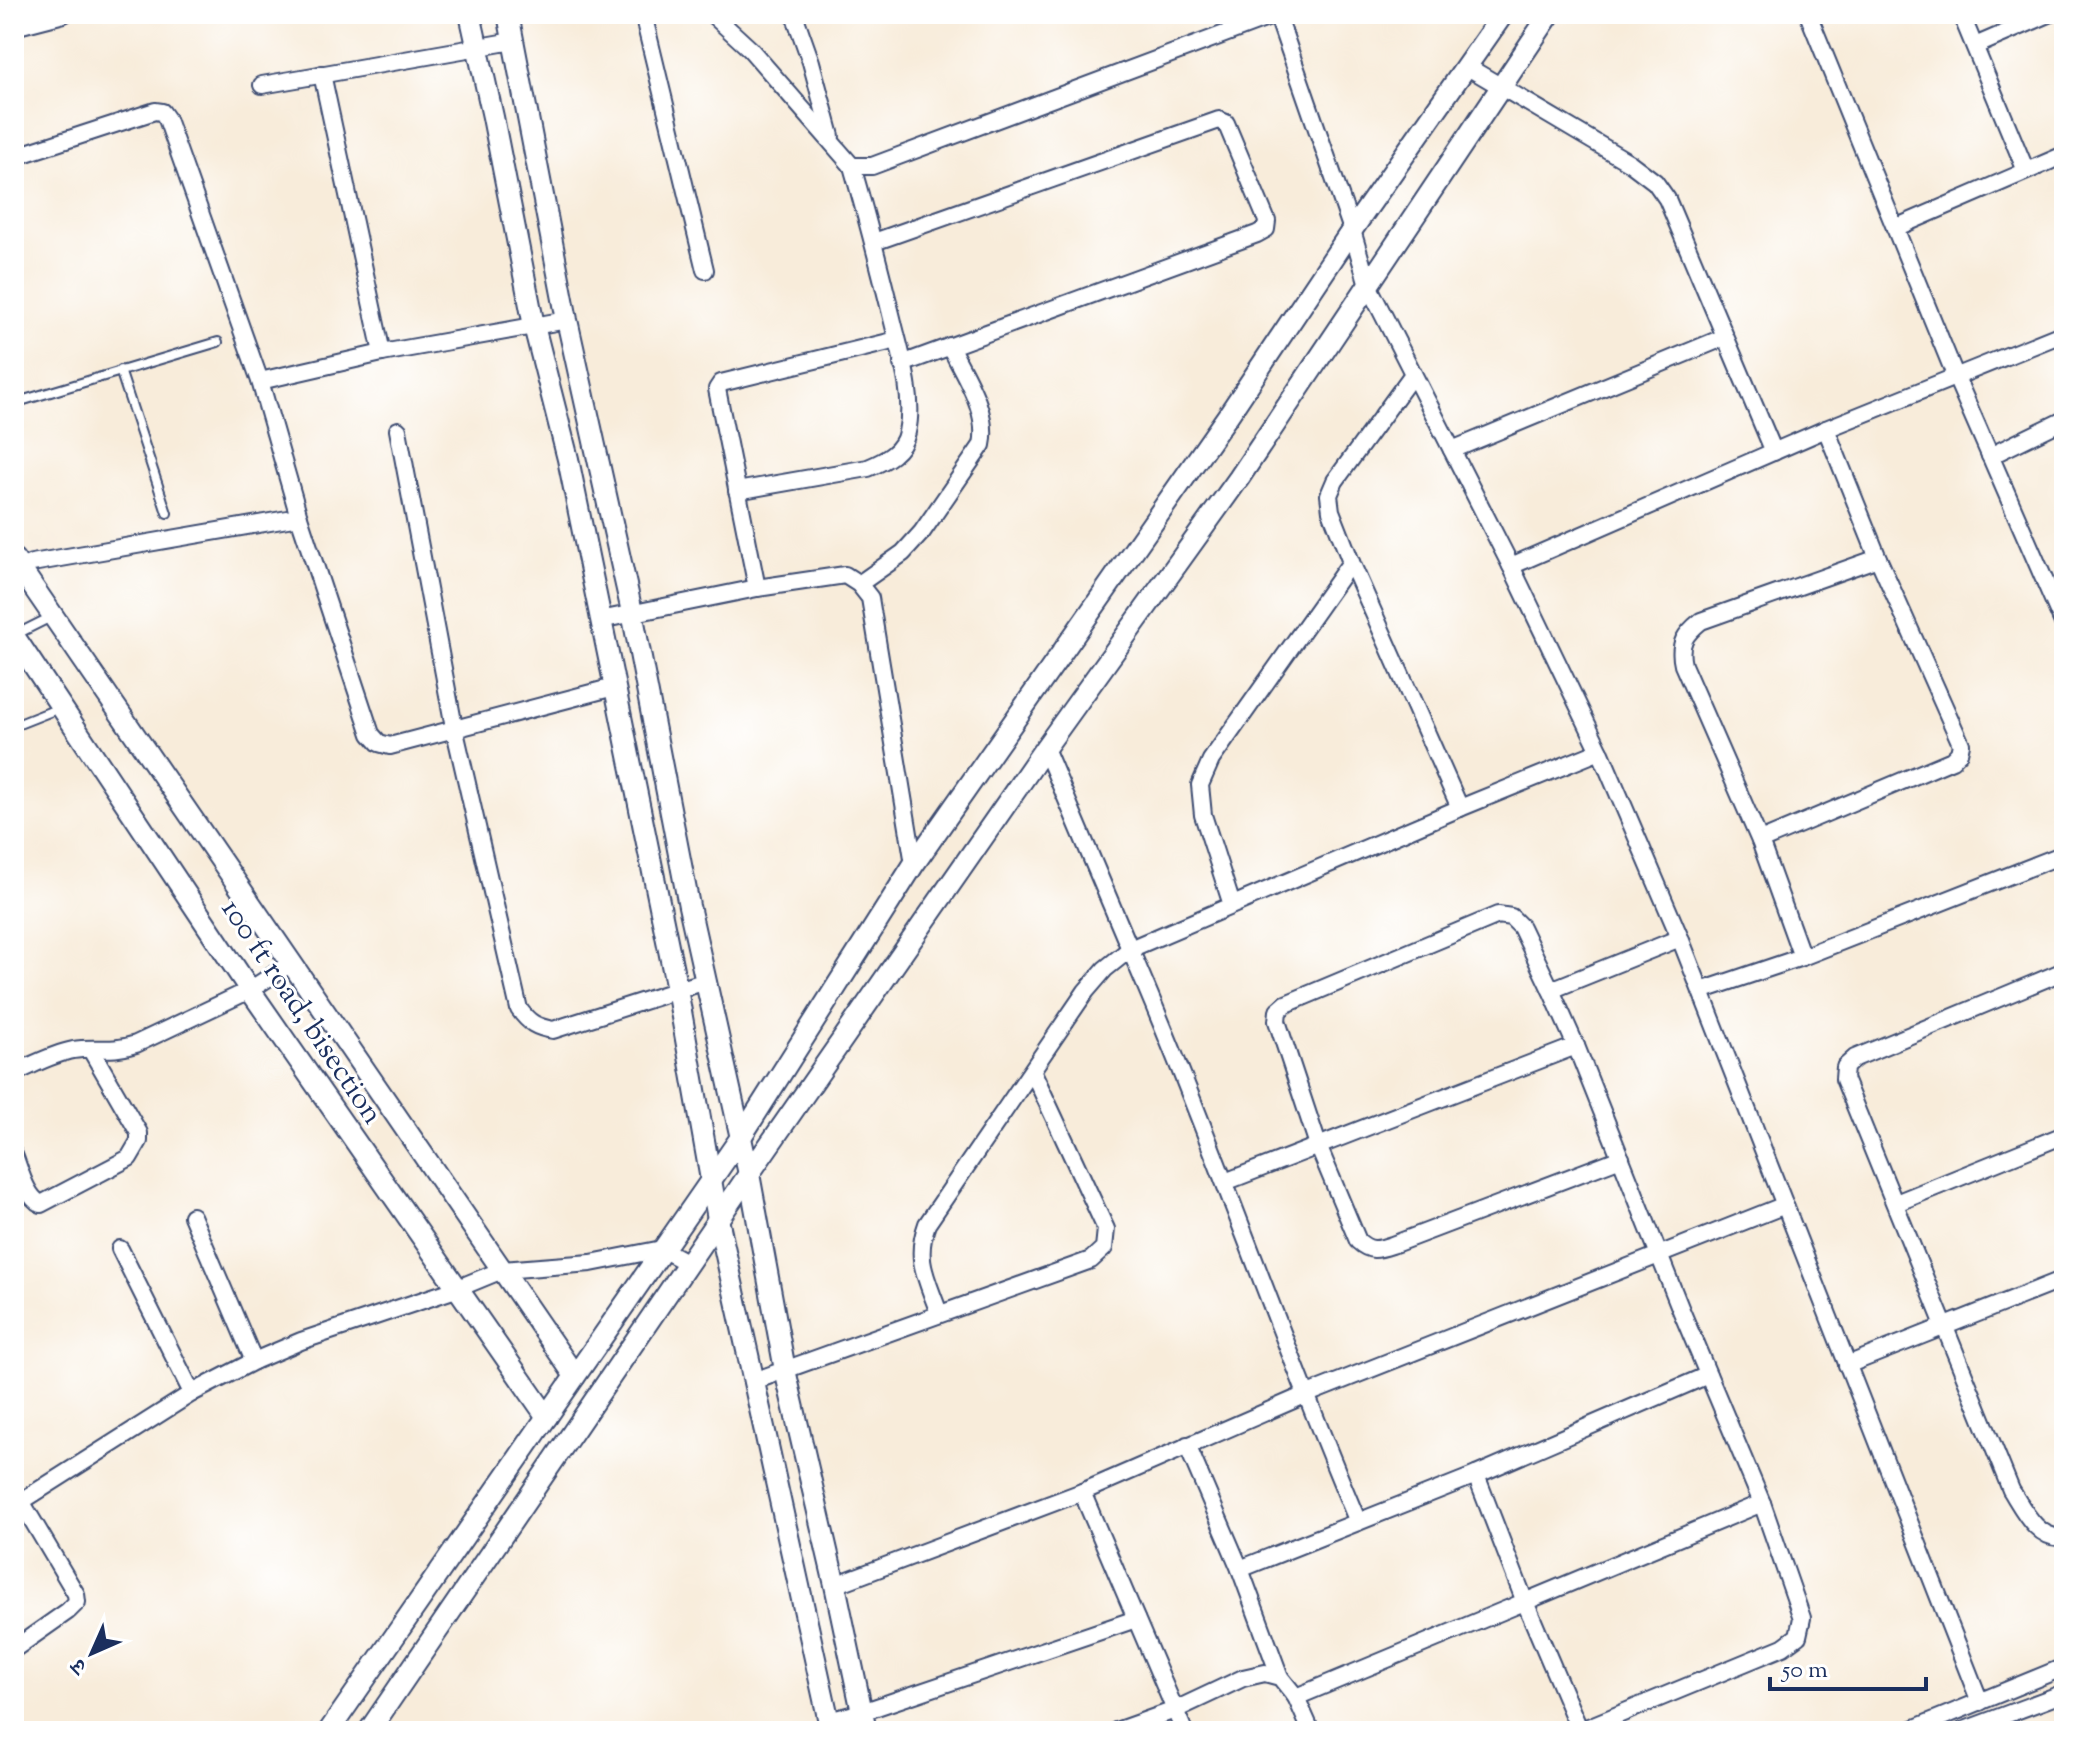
<svg xmlns="http://www.w3.org/2000/svg" width="2078" height="1745" font-family="'Sorts Mill Goudy','Noto Serif Devanagari',serif">
<style>
.lines{fill:none;stroke-linecap:round;stroke-linejoin:round}
.service-casing{stroke:#3c4b71;stroke-width:12}
.minor-casing{stroke:#3c4b71;stroke-width:20}
.tertiary-casing{stroke:#3c4b71;stroke-width:24}
.service{stroke:#fff;stroke-width:8}
.minor{stroke:#fff;stroke-width:16}
.tertiary{stroke:#fff;stroke-width:20}
.labels{text-anchor:middle;stroke-width:6;stroke-linejoin:round;paint-order:stroke}
.street-label{font-size:30px;fill:#1b2f5e;stroke:#fff}
</style>
<rect width="100%" height="100%" fill="#fff"/>
<filter id="ink" filterUnits="userSpaceOnUse"><feTurbulence type="fractalNoise" baseFrequency=".0125" numOctaves="2"/><feDisplacementMap in="SourceGraphic" scale="16" xChannelSelector="R" yChannelSelector="G"/><feConvolveMatrix kernelMatrix="1 2 1 2 8 2 1 2 1" color-interpolation-filters="sRGB"/></filter>
<filter id="wash" filterUnits="userSpaceOnUse"><feTurbulence type="fractalNoise" baseFrequency=".006" numOctaves="4" result="noise"/><feDisplacementMap in="SourceGraphic" scale="32" xChannelSelector="R" yChannelSelector="G"/><feGaussianBlur stdDeviation="1.8" result="paint"/><feColorMatrix in="noise" values="0 0 0 0 0 0 0 0 0 0 0 0 0 0 0 0 0 1.4 0 .05"/><feComposite in="paint" operator="in"/></filter>
<g filter="url(#wash)">
<rect width="100%" height="100%" fill="#f8ecda"/>
</g>
<g filter="url(#ink)">
<g class="lines">
<defs>
<g id="service">
<polyline points="120,370 167,513"/>
<polyline points="14,403 218,342"/>
<polyline points="15,635 53,616"/>
<polyline points="14,726 62,707"/>
</g>
<g id="minor">
<polyline points="643,14 705,270"/>
<polyline points="712,14 750,49 852,166 872,166 1278,14"/>
<polyline points="794,14 811,62 831,136"/>
<polyline points="1277,14 1352,230 1368,285 1511,566 1600,751 1680,938 1980,1702"/>
<polyline points="1808,14 1955,375 2064,625"/>
<polyline points="1961,14 2026,171"/>
<polyline points="14,27 64,14"/>
<polyline points="1975,46 2049,14"/>
<polyline points="1466,66 1630,163 1655,182 1667,199 1774,452"/>
<polyline points="322,74 382,353"/>
<polyline points="262,85 513,41"/>
<polyline points="14,157 155,111 162,112 167,119 260,381 299,517 371,734 379,743 390,746 614,687"/>
<polyline points="1895,228 2064,155"/>
<polyline points="874,242 1219,120 1226,123 1267,221 1266,229 1257,234 902,364"/>
<polyline points="1413,374 1335,481 1329,495 1331,511 1351,562 1460,808"/>
<polyline points="260,381 382,353 567,320"/>
<path d="M 398,430 L 454,727 L 519,1009 C 529,1023 536,1027 553,1030 L 706,981"/>
<polyline points="1452,450 1725,337"/>
<polyline points="1990,456 2064,420"/>
<path d="M 737,491 L 868,468 C 885,461 903,452 907,432 C 915,398 901,355 893,322 C 880,269 867,218 852,166"/>
<polyline points="1511,566 1826,429 2064,333"/>
<polyline points="14,571 32,563 299,517"/>
<path d="M 859,584 L 903,553 L 922,532 L 982,445 C 989,411 965,377 950,346"/>
<polyline points="757,588 717,389 721,383 897,340"/>
<polyline points="600,620 757,588 845,575 859,584 870,598 914,864"/>
<polyline points="1045,748 1130,949 1460,808 1600,751"/>
<polyline points="1760,841 1952,760 1959,753 1961,744 1878,558 1826,429"/>
<polyline points="1232,905 1203,815 1200,785 1211,760 1351,562"/>
<path d="M 1802,957 L 1760,841 L 1683,665 C 1678,643 1685,634 1701,621 L 1878,558"/>
<path d="M 2064,971 L 1855,1058 L 1845,1067 L 1844,1079 L 2011,1490 C 2023,1509 2038,1541 2064,1537"/>
<path d="M 1551,990 L 1521,927 L 1511,917 L 1498,915 L 1286,1004 L 1278,1011 L 1277,1021 L 1319,1148 L 1358,1241 C 1370,1252 1377,1250 1392,1245 L 1621,1158"/>
<polyline points="1701,991 1802,957 2064,854"/>
<polyline points="1576,1046 1681,1310 1762,1503 1802,1618 1798,1636 1783,1647 1579,1731"/>
<path d="M 14,1073 C 33,1065 52,1054 73,1050 C 97,1046 109,1053 136,1044 L 250,990 L 291,963"/>
<path d="M 14,1155 C 20,1170 26,1197 41,1204 L 129,1158 L 139,1141 L 139,1133 L 91,1050"/>
<polyline points="1225,1182 1576,1046 1551,990 1680,938"/>
<polyline points="1896,1203 2064,1135"/>
<polyline points="192,1216 254,1361"/>
<polyline points="120,1249 192,1393"/>
<path d="M 939,1313 C 927,1279 914,1260 927,1224 L 1086,991 L 1105,969 L 1130,949 C 1212,1138 1278,1333 1358,1522"/>
<polyline points="1847,1365 2064,1279"/>
<polyline points="754,1381 1091,1260 1104,1248 1106,1229 1033,1072"/>
<polyline points="1187,1445 1240,1569 1280,1677"/>
<polyline points="1476,1475 1525,1602 1580,1731"/>
<polyline points="1082,1492 1184,1731"/>
<polyline points="14,1506 192,1393 254,1361 301,1341 456,1289 502,1270 591,1263 662,1249 688,1263"/>
<polyline points="1240,1569 1476,1475 1708,1375"/>
<polyline points="835,1585 1082,1492 1305,1395 1785,1205"/>
<polyline points="14,1649 68,1611 77,1602 76,1594 21,1501"/>
<polyline points="1296,1697 1311,1731"/>
<polyline points="829,1721 862,1712 1136,1619"/>
<polyline points="1116,1731 1175,1710 1243,1678 1265,1673 1280,1677 1296,1697 1762,1503"/>
<polyline points="1908,1731 2064,1667"/>
<polyline points="1962,1731 2064,1693"/>
</g>
<g id="tertiary">
<polyline points="470,14 493,117 534,326 568,459 677,989 718,1219 831,1731"/>
<polyline points="508,14 567,320 632,612 689,906 749,1174 785,1370 835,1585 866,1731"/>
<polyline points="14,559 575,1376"/>
<polyline points="14,636 250,990 547,1417"/>
<polyline points="329,1731 741,1137 914,864 1229,414 1352,230 1503,14"/>
<polyline points="369,1731 749,1174 1045,748 1239,478 1550,14"/>
</g>
</defs>
<!-- service casing -->
<use href="#service" class="service-casing"/>
<!-- minor casing -->
<use href="#minor" class="minor-casing"/>
<!-- tertiary casing -->
<use href="#tertiary" class="tertiary-casing"/>
<!-- service -->
<use href="#service" class="service"/>
<!-- minor -->
<use href="#minor" class="minor"/>
<!-- tertiary -->
<use href="#tertiary" class="tertiary"/>
</g>
</g>
<g class="labels">
<!-- street labels -->
<g class="street-label">
<text transform="translate(303 1011) rotate(56)" y="10">100 ft road, bisection</text>
</g>
</g>
<!-- margin -->
<rect width="2078" height="1745" fill="none" stroke="#fff" stroke-width="48"/>
<!-- north arrow -->
<g transform="translate(92 1653) rotate(225)" stroke="#ffffff" stroke-width="6" paint-order="stroke">
<path d="M0-6L14 30L0 20L-14 30Z" fill="#1b2f5e"/>
<text y="-12" font-size="22" font-weight="bold" text-anchor="middle" fill="#1b2f5e">उ</text>
</g>
<!-- scale -->
<path d="M1770 1677v12h156v-12" fill="none" stroke="#1b2f5e" stroke-width="4"/>
<text x="1782" y="1677" font-size="24" fill="#1b2f5e" stroke="#ffffff" stroke-width="6" paint-order="stroke">50 m</text>
</svg>
